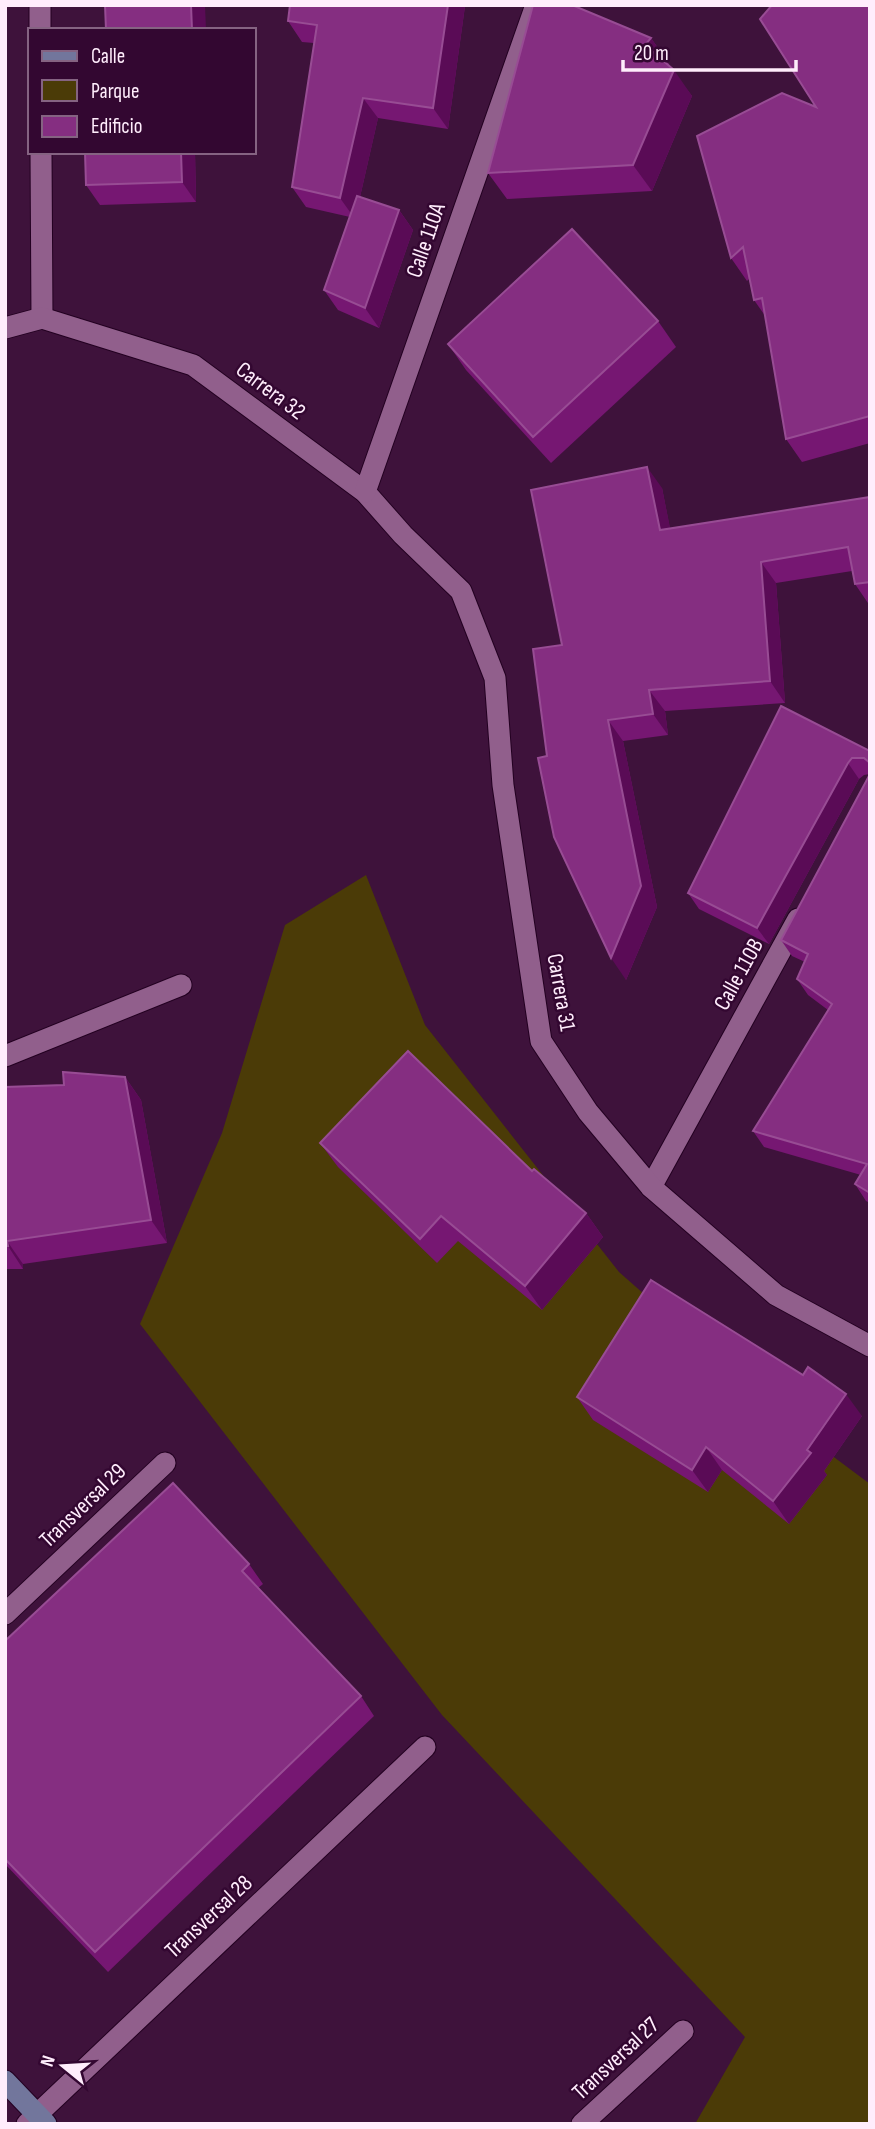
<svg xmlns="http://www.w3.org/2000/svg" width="875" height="2129" font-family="'Sofia Sans Condensed',sans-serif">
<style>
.green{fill:#4b3b07}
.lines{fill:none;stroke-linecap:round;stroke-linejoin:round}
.service-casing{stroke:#230021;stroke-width:23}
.minor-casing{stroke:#230021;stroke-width:23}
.secondary-casing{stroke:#230021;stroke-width:23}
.service{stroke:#915f8c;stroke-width:21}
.minor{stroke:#915f8c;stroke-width:21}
.secondary{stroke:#72769c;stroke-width:21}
.wall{fill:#761772}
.shaded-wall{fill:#5a0b56}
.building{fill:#852e81;stroke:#984c94;stroke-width:2}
.labels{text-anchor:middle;stroke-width:5;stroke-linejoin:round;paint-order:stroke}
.street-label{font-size:23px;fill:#ffedfc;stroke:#330731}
</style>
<rect width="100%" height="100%" fill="#3e123b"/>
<!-- green -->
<polygon class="green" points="366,875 425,1025 619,1272 803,1434 870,1484 870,2124 695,2124 745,2037 442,1715 140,1324 222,1133 285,925"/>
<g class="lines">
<defs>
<polyline id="service" points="651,1187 798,919"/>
<g id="minor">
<polyline points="40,5 40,30"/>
<polyline points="41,152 42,318"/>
<polyline points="5,328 42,318 193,365 365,492 403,535 461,591 495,678 503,785 541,1041 588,1112 651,1187 776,1295 870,1346"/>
<polyline points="365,492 536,5"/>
<polyline points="5,1056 181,985"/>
<polyline points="5,1614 165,1463"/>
<polyline points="27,2124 425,1747"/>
<polyline points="582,2124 683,2031"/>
</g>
<polyline id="secondary" points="5,2081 46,2124"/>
</defs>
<!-- service casing -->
<use href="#service" class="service-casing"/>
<!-- minor casing -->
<use href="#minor" class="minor-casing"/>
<!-- secondary casing -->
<use href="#secondary" class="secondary-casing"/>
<!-- service -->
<use href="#service" class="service"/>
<!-- minor -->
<use href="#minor" class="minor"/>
<!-- secondary -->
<use href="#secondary" class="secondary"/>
</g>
<!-- wall -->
<g class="wall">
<polygon points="870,5 870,443 802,462 786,439 766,317 754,300 749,279 747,281 731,258 816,107"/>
<polygon points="465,6 448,129 378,118 360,197 399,210 413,230 379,328 338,310 324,290 350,217 306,207 292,187 314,43 302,42 288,21"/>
<polygon points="651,38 669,64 668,65 692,96 652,191 507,199 488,173"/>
<polygon points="195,152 196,202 100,205 86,185"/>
<polygon points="658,321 676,347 551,463 466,370 448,344"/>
<polygon points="662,488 670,529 870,497 870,606 855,584 852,571 776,583 785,703 665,711 668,735 623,741 657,907 626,980 547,756 562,645"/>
<polygon points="781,706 870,751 870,1203 866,1201 855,1184 861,1175 764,1147 753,1131 828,1010 808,995 797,979 805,962 792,956 781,940 870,774 864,775 859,779 769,944 699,909 688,893"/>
<polygon points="125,1077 141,1100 167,1243 23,1264 23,1269 5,1269 5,1087 64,1085"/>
<polygon points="320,1143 532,1171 586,1213 603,1237 542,1310 458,1241 437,1263 338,1167"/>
<polygon points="577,1397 862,1416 824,1471 827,1475 789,1524 722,1470 708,1492 593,1420"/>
<polygon points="249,1564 263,1584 258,1588 361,1696 374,1716 108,1972 5,1864 5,1641"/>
</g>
<!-- shaded-wall -->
<g class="shaded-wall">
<polygon points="191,5 205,5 206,30 192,30"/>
<polygon points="448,5 465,6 448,129 433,108"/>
<polygon points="651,38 669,64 664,72 645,45"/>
<polygon points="674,70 692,96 652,191 633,165"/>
<polygon points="363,98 378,118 355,219 340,198"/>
<polygon points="181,152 195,152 196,202 182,182"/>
<polygon points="399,210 413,230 379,328 365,308"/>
<polygon points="647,467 662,488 675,552 660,530"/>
<polygon points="761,562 776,583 785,703 770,681"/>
<polygon points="649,690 665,711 668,735 653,714"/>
<polygon points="608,720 623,741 657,907 626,980 611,958"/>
<polygon points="848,763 859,779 769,944 757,928"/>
<polygon points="125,1077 141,1100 167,1243 151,1220"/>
<polygon points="586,1213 603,1237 542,1310 525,1286"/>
<polygon points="7,1241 23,1264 23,1269 8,1246"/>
<polygon points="846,1394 862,1416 824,1471 827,1475 789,1524 773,1501"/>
<polygon points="706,1447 722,1470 708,1492 692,1470"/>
</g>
<!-- building -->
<g class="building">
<polygon points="105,5 191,5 192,30 106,30"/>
<polygon points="290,5 448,5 433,108 363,98 340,198 292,187 317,25 288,21"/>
<polygon points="533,5 572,5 651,38 645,45 674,70 633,165 488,173"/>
<polygon points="772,5 870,5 870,416 786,439 762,298 754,300 743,247 731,258 697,136 782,93 816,107 760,19"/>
<polygon points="85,152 181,152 182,182 86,185"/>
<polygon points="357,196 399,210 365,308 324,290"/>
<polygon points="572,229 658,321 533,437 448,344"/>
<polygon points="647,467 660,530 870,497 870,582 855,584 848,547 761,562 770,681 649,690 653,714 608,720 641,886 611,958 554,837 538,758 547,756 533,649 562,645 531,490"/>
<polygon points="781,706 870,751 870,763 864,758 852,758 848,763 757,928 688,893"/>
<polygon points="870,774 870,1193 855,1184 867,1164 753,1131 832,1004 797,979 808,954 781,940"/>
<polygon points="408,1051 532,1171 534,1169 586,1213 525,1286 441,1216 420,1239 320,1143"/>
<polygon points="63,1072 125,1077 151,1220 7,1241 8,1246 5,1246 5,1087 64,1085"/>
<polygon points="651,1280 803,1375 808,1367 846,1394 807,1450 811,1453 773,1501 706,1447 692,1470 577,1397"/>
<polygon points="173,1483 249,1564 242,1571 361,1696 95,1952 5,1859 5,1641"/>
</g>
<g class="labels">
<!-- street labels -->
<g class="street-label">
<text transform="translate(425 240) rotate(-71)" y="8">Calle 110A</text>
<text transform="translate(271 390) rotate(37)" y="8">Carrera 32</text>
<text transform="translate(738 974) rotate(-61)" y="8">Calle 110B</text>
<text transform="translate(562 992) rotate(80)" y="8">Carrera 31</text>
<text transform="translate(82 1505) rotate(-44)" y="8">Transversal 29</text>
<text transform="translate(208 1916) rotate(-43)" y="8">Transversal 28</text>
<text transform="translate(615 2058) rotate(-43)" y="8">Transversal 27</text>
</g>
</g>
<!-- border -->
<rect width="875" height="2129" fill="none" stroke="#ffedfc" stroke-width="14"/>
<!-- legend -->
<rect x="28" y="28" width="228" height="126" fill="#330731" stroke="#856382" stroke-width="2"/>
<rect x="42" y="51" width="35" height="10" fill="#72769c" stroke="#856382" stroke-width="2"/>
<text x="91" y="63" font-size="21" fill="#ffedfc">Calle</text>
<rect x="42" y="80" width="35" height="21" fill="#4b3b07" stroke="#856382" stroke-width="2"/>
<text x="91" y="98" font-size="21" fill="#ffedfc">Parque</text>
<rect x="42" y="116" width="35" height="21" fill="#852e81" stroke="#856382" stroke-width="2"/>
<text x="91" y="133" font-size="21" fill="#ffedfc">Edificio</text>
<!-- north arrow -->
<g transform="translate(63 2066) rotate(288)" stroke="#330731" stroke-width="5" paint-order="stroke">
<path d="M0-5L12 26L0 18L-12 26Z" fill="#ffedfc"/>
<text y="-10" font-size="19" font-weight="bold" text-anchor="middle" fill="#ffedfc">N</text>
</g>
<!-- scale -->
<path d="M623 60v10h173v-10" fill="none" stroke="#ffedfc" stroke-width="3.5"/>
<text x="634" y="60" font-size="21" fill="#ffedfc" stroke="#330731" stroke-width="5" paint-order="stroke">20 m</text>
</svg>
